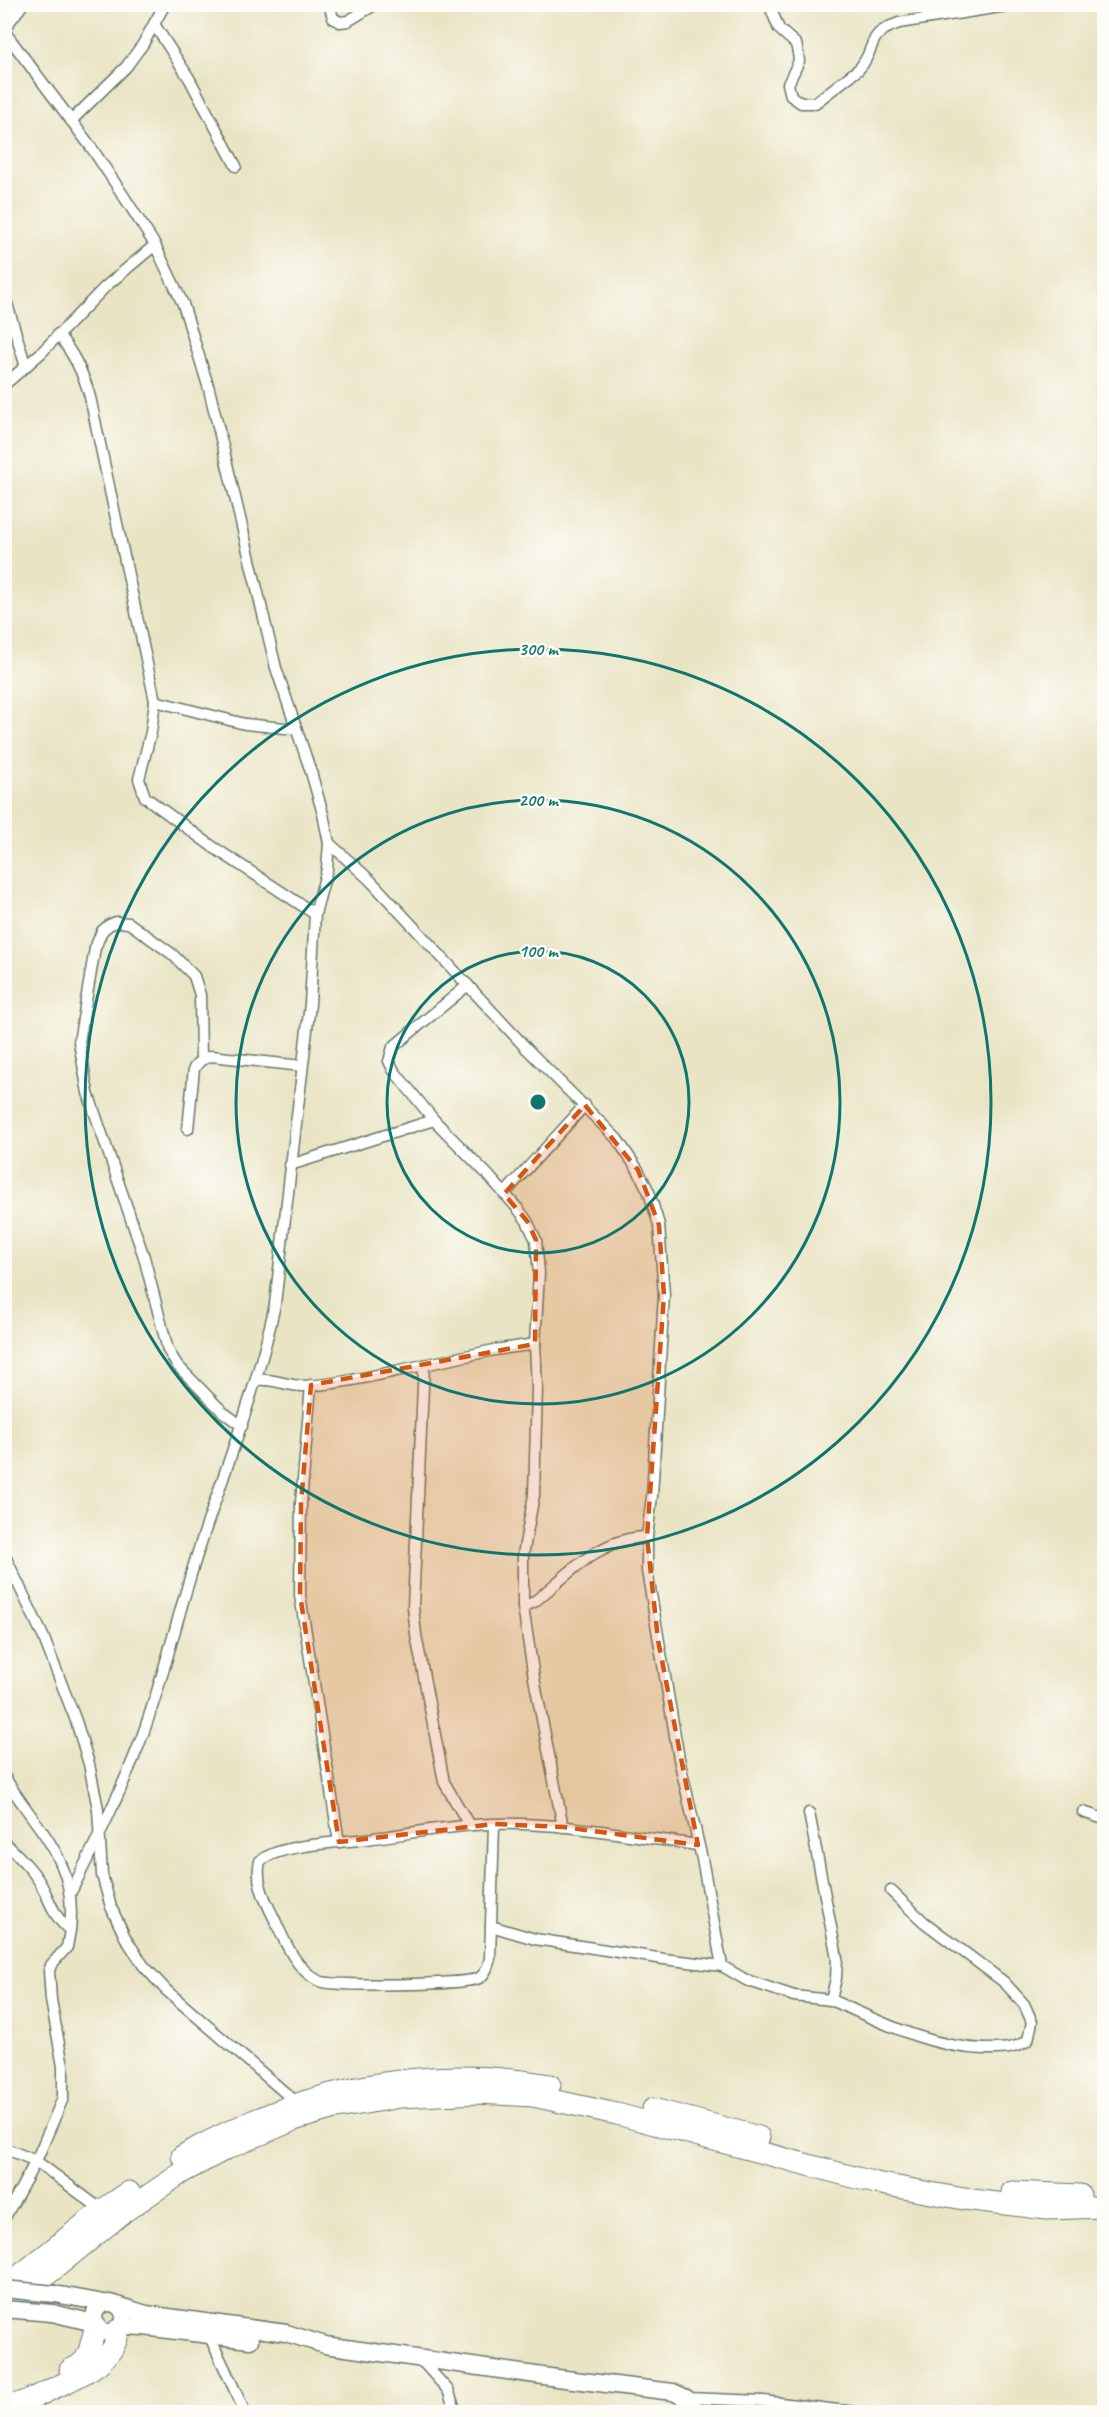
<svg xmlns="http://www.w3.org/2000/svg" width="1109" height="2417" font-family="Caveat,sans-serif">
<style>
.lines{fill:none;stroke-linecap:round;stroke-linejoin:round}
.street-casing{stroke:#676;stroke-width:13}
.secondary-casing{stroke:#676;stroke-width:19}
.highway-casing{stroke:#676;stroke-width:23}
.street{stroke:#fff;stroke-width:10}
.secondary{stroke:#fff;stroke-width:16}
.highway{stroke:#fff;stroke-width:21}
.secondary-bridge-casing{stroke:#676;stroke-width:19;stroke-linecap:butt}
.secondary-bridge{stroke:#fff;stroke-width:16}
.marked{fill:#d45610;fill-opacity:0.2;stroke:#d45610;stroke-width:4.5;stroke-dasharray:12 8;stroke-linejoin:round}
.ring{fill:none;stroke:#0f766e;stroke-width:3}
.centre{fill:#0f766e;stroke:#fdfcf7;stroke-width:3}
.ring-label{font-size:18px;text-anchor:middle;font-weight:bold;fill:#0f766e;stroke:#fdfcf7;stroke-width:5;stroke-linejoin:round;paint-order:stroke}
</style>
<rect width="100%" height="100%" fill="#fdfcf7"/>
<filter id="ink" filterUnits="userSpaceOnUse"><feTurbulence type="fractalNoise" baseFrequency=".0167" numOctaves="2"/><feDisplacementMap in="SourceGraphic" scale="12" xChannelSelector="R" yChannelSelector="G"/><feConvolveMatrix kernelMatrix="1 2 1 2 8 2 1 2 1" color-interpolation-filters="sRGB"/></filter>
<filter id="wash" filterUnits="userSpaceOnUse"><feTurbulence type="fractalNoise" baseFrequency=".008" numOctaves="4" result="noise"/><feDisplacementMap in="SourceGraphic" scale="24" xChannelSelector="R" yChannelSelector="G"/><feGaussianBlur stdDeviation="1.35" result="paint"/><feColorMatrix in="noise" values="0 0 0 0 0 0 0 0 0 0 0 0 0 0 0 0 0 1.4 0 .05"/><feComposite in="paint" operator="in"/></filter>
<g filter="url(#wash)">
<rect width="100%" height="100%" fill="#e9e4c4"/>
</g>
<g filter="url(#ink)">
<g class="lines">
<defs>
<g id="street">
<polyline points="329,4 333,18 340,22 348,21 376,4"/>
<path d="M 769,4 L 779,29 L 796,44 L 798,53 L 799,61 L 788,84 L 791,96 L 801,103 L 815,103 L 859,69 C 878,47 864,35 899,23 L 1019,4"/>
<polyline points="154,24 189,78 236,166"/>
<polyline points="4,29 23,4"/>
<path d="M 4,31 L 91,147 L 123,195 L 155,245 L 183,304 L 209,389 L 276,668 L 311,772 L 323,814 L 329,843 L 327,869 L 315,914 L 310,1004 L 275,1304 C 257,1391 224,1471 197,1555 C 177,1617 163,1681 140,1742 C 120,1794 95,1844 70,1894"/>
<polyline points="71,121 126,67 143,44 165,4"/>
<polyline points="4,294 26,367"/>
<path d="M 58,334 C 74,355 83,372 90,397 L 155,701 L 151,732 L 139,779 L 145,797 L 213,847 L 315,914"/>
<polyline points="4,385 41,353 105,287 155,245"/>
<polyline points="155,701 245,724 295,729"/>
<polyline points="329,843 370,880 527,1049 617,1139 638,1170 649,1192 659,1225 664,1295 652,1496 647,1537 647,1571 679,1759 702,1859 722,1966"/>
<polyline points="468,985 393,1047 389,1061 394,1071 434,1120 488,1175 519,1210 527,1221 536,1240 539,1273 535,1344 537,1388 534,1495 523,1555 523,1607 534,1678 563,1827"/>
<polyline points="201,1060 200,995 194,976 172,954 129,923 116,922 109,925 102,931 95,948 79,1042 88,1093 144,1257 168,1350 177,1365 223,1412 242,1426"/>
<polyline points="188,1129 194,1068 201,1060 211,1056 302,1066"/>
<polyline points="290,1165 434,1120"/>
<polyline points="504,1194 585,1105"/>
<path d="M 257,1380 C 272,1378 288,1386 303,1386 C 344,1384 385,1373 424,1365"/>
<polyline points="311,1385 301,1503 300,1595 339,1842"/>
<polyline points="4,1554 43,1636 76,1721 89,1764 98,1809 102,1875 111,1907 125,1937 143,1965 166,1990 297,2103"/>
<path d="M 523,1607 L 534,1602 C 568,1575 600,1537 647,1537"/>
<path d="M 4,1776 C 36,1830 78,1858 70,1930"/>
<polyline points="1083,1812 1104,1819"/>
<path d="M 494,1824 L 490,1958 C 488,1966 486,1974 479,1978 C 467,1985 331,1987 319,1981 C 295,1969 284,1940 274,1918 C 265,1900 255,1881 260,1861 C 280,1845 332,1843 358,1840 C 403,1835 448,1825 494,1824 C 562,1822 630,1836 698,1845"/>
<polyline points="469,1825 444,1782 416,1635 413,1607 424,1365 494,1350 535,1344"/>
<path d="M 4,1842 C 16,1854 28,1864 37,1878 C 49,1895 52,1917 70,1930 L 67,1947 L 51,1965 L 49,1971 L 51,2000 L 63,2066 L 63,2098 L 36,2161 L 4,2219"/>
<polyline points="491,1926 535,1939 664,1959 722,1966 746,1980 794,1996 831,2000 836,1978 837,1958 809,1813"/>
<path d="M 831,2000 C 882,2022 928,2047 984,2049 C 1000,2049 1015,2050 1028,2040 L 1032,2022 L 1024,2004 L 1004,1982 L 924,1922 L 891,1891"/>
<polyline points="4,2148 36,2161 102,2210"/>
<polyline points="209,2335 245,2412"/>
<polyline points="421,2360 448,2390 456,2412"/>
<polyline points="686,2398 763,2401 855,2412"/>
</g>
<g id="secondary">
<polyline points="55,2294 104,2303"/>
<circle cx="109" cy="2318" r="15"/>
<polyline points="117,2305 146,2314 286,2333 325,2345 557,2378 673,2392 686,2398 694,2412"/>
<polyline points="52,2313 94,2323"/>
<polyline points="121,2326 144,2327 250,2340"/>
</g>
<g id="highway">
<polyline points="653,2109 759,2137"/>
<path d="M 182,2156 C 296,2091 420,2062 550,2085"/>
<polyline points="1012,2192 1080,2195"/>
<polyline points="4,2288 102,2210 129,2192"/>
<polyline points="4,2310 125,2211 183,2172 226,2149 294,2120 331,2109 400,2097 478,2093 533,2096 617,2114 876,2183 964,2199 1047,2209 1104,2207"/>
<path d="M 70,2370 C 93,2360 88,2347 96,2327"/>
<path d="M 4,2406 C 21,2405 37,2396 52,2389 C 77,2377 117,2362 118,2330"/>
</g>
</defs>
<!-- street casing -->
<use href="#street" class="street-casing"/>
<!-- secondary casing -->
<use href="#secondary" class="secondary-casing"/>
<!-- highway casing -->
<use href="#highway" class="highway-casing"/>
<!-- street -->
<use href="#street" class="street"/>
<!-- secondary -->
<use href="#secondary" class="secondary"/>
<!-- highway -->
<use href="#highway" class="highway"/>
<defs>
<g id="secondary-bridge">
<polyline points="4,2289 55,2294"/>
<polyline points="4,2309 52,2313"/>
</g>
</defs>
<!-- secondary-bridge casing -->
<use href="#secondary-bridge" class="secondary-bridge-casing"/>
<!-- secondary-bridge -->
<use href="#secondary-bridge" class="secondary-bridge"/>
</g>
</g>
<!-- marked area -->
<path class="marked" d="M 585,1105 L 638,1170 L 659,1225 L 664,1295 L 647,1537 L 658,1640 L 698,1845 L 563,1827 L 494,1824 L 339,1842 L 300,1595 L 301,1503 L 311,1385 L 535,1344 L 536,1240 L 527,1221 L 504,1194 Z"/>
<!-- distance rings -->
<g class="ring">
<circle cx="538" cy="1102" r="151"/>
<circle cx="538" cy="1102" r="302"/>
<circle cx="538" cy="1102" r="453"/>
</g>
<circle cx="538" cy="1102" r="9" class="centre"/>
<g class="ring-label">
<text x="538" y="655">300 m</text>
<text x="538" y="806">200 m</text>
<text x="538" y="957">100 m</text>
</g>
<!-- margin -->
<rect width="1109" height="2417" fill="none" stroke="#fdfcf7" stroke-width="24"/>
</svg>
